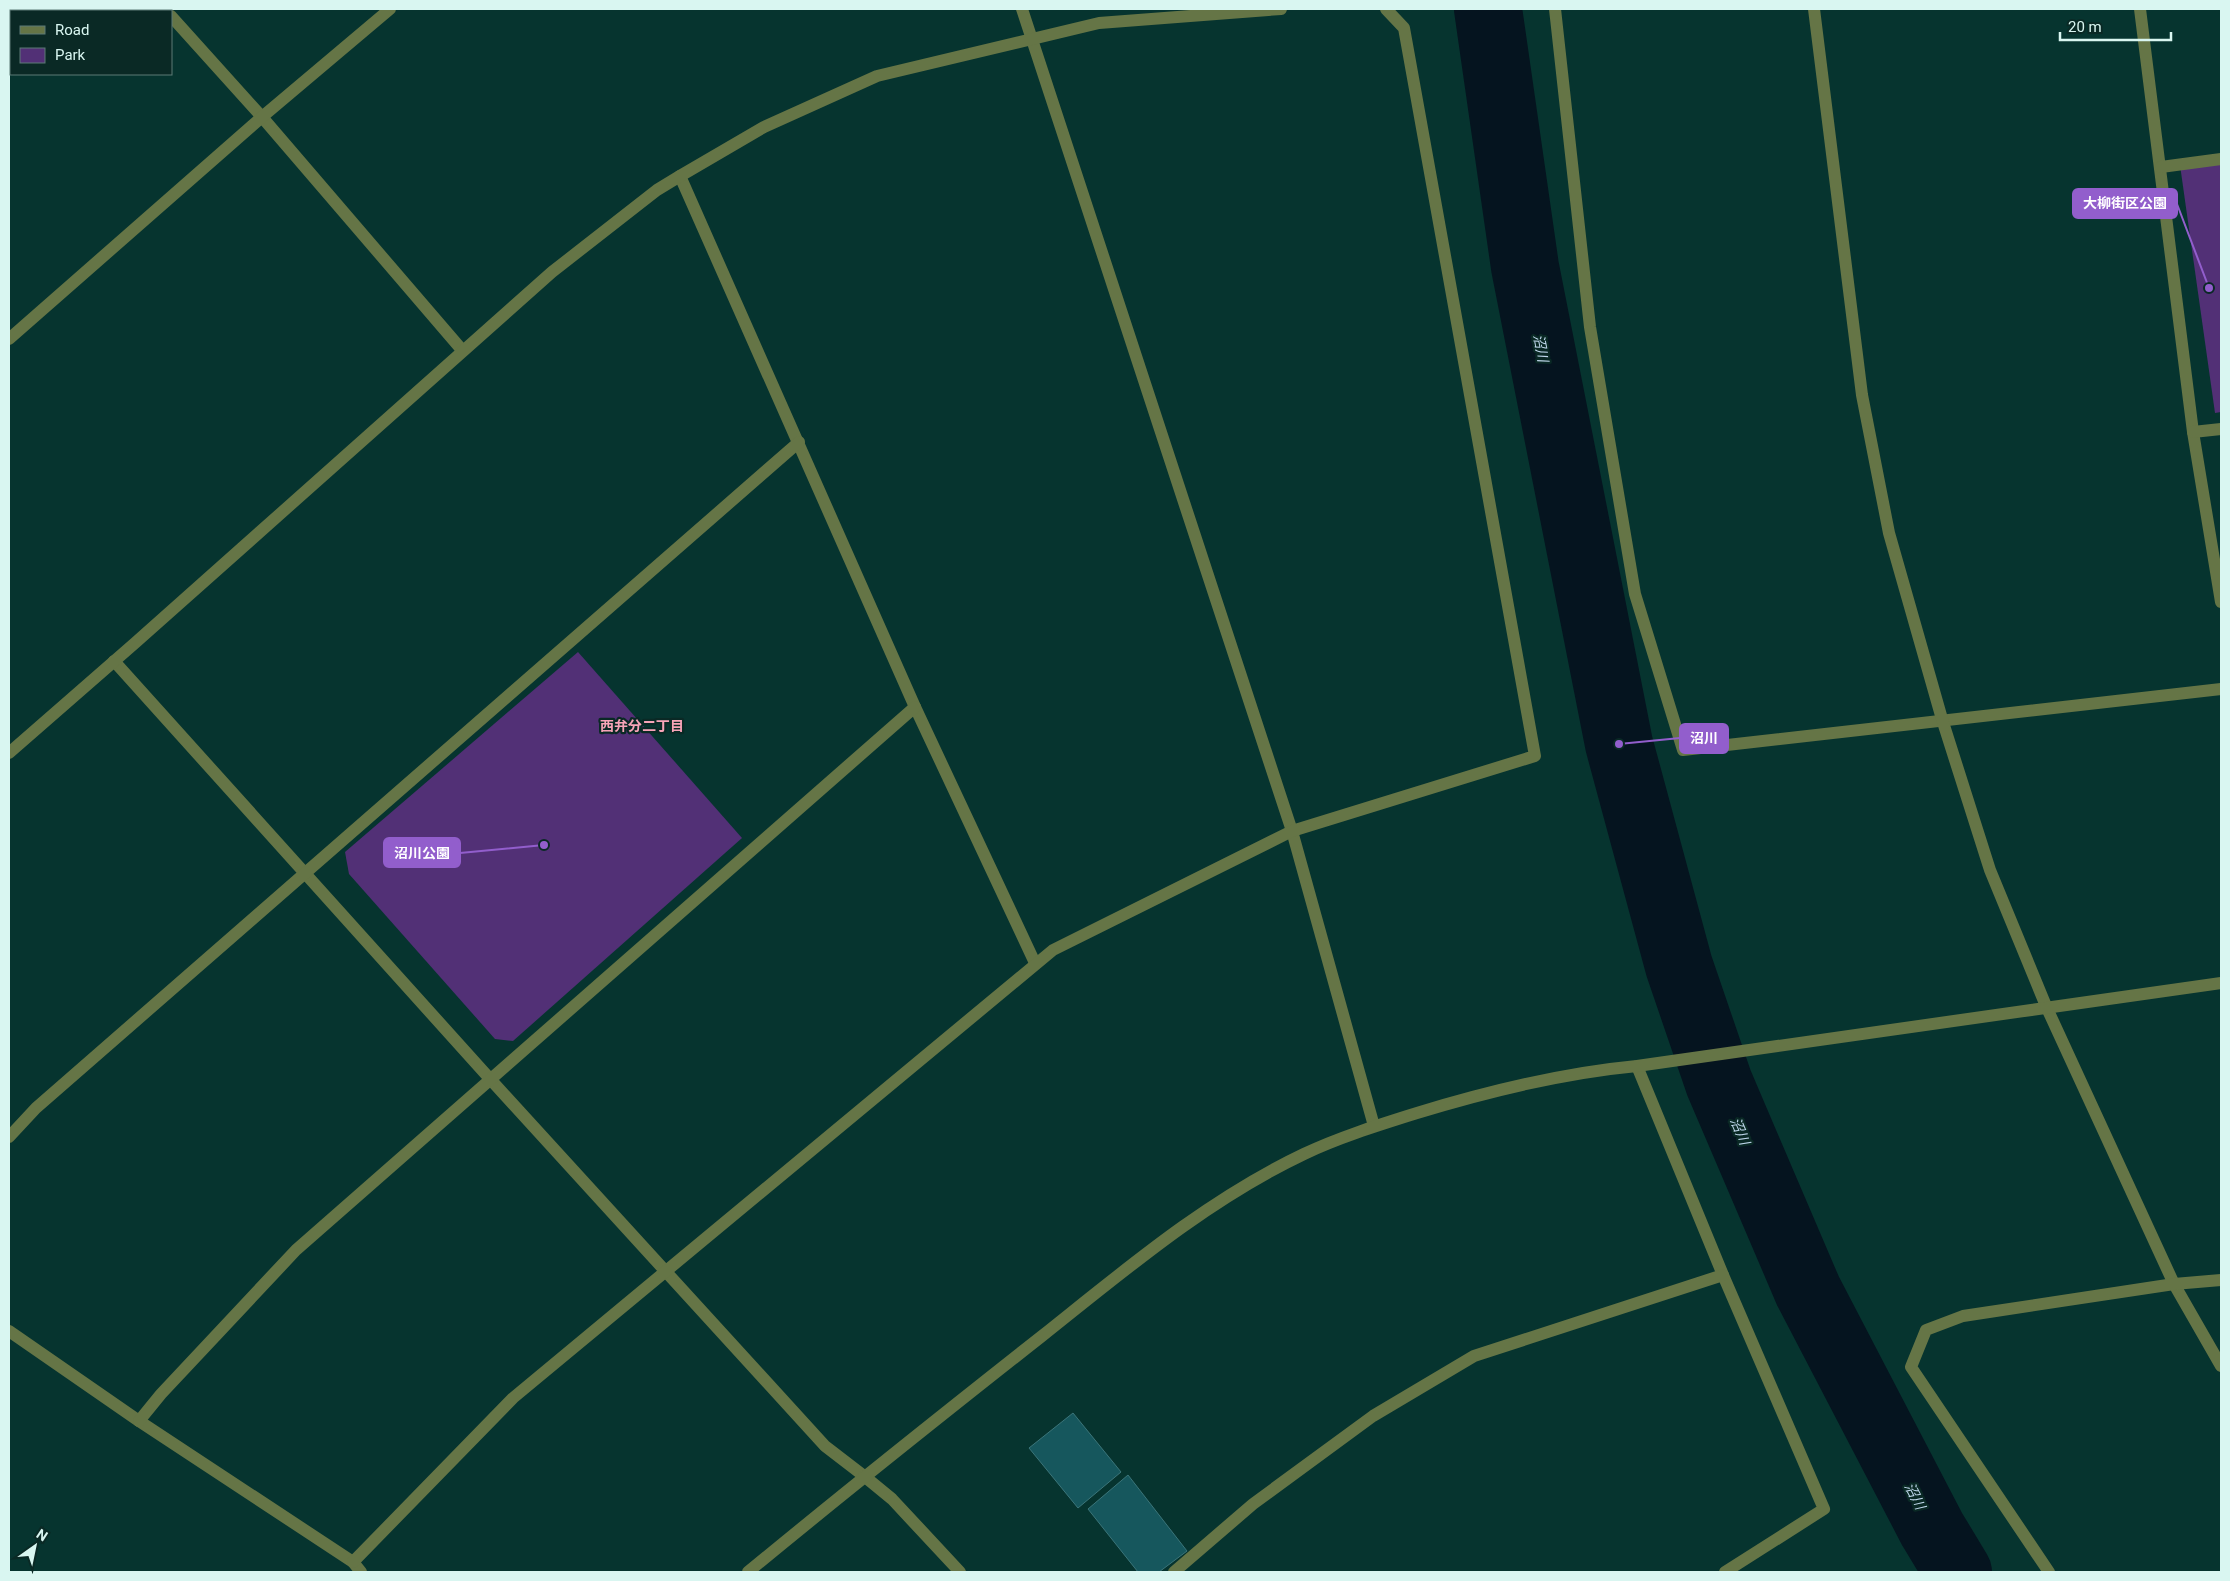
<svg xmlns="http://www.w3.org/2000/svg" width="2230" height="1581" font-family="Roboto,'Noto Sans JP',sans-serif">
<style>
.green{fill:#523076}
.lines{fill:none;stroke-linecap:round;stroke-linejoin:round}
.river{stroke:#05141f;stroke-width:68}
.building{fill:#16575d;stroke:#3b757a}
.service{stroke:#657546;stroke-width:12}
.minor{stroke:#657546;stroke-width:12}
.tertiary{stroke:#657546;stroke-width:12}
.labels{text-anchor:middle;stroke-width:4.5;stroke-linejoin:round;paint-order:stroke}
.water-label{font-size:14px;font-style:italic;fill:#bfd7eb;stroke:#0a2925}
.neighbourhood-label{font-size:14px;font-weight:bold;fill:#f7a4b8;stroke:#0a2925}
.leader{fill:none;stroke:#925ecc;stroke-width:2}
.callout-dot{fill:#925ecc;stroke:#0a2925;stroke-width:2}
.callout{fill:#925ecc;stroke:#925ecc;stroke-width:2}
.callout-label{font-size:14px;text-anchor:middle;font-weight:bold;fill:#fff}
</style>
<rect width="100%" height="100%" fill="#06342f"/>
<!-- green -->
<g class="green">
<polygon points="2221,159 2221,412 2215,413 2180,165"/>
<polygon points="578,652 742,838 513,1041 495,1039 349,874 345,852"/>
</g>
<g class="lines">
<!-- river -->
<polyline class="river" points="1488,9 1525,267 1619,744 1679,966 1719,1083 1808,1291 1932,1529 1958,1572"/>
</g>
<!-- building -->
<g class="building">
<polygon points="1073,1413 1121,1472 1078,1508 1029,1448"/>
<polygon points="1128,1475 1187,1551 1159,1572 1138,1572 1088,1509"/>
</g>
<g class="lines">
<!-- service -->
<polyline class="service" points="171,16 262,117"/>
<!-- minor -->
<g class="minor">
<polyline points="1022,9 1292,831 1374,1126"/>
<polyline points="1555,9 1590,327 1635,594 1683,750 2221,689"/>
<polyline points="1814,9 1862,395 1889,533 1942,719 1990,870 2046,1006 2174,1284 2221,1366"/>
<polyline points="2140,9 2193,432 2221,602"/>
<polyline points="262,117 462,350"/>
<polyline points="2161,167 2221,159"/>
<polyline points="680,176 915,707 1035,963"/>
<polyline points="2193,432 2221,429"/>
<polyline points="114,661 491,1080 825,1446 864,1476"/>
<polyline points="9,753 135,643 552,272 657,190 680,176 764,127 877,76 1099,23 1281,9"/>
<polyline points="1637,1066 1723,1275 1824,1509 1725,1572"/>
<polyline points="9,1137 36,1108 799,442"/>
<polyline points="9,1331 139,1421 353,1562 361,1572"/>
<polyline points="139,1421 161,1394 296,1250 915,707"/>
<polyline points="353,1562 513,1398 1053,950 1292,831 1535,756 1404,28 1386,9"/>
<polyline points="1174,1572 1253,1504 1373,1416 1474,1356 1723,1275"/>
<polyline points="2049,1572 1911,1367 1926,1330 1963,1316 2174,1284 2221,1280"/>
</g>
<!-- tertiary -->
<g class="tertiary">
<polyline points="9,339 262,117 390,9"/>
<polyline points="864,1476 892,1499 960,1572"/>
<path d="M 748,1572 C 845,1492 943,1414 1042,1336 C 1125,1270 1207,1200 1304,1154 C 1340,1137 1379,1125 1417,1113 C 1489,1091 1562,1073 1637,1066 L 2221,983"/>
</g>
</g>
<g class="labels">
<!-- water labels -->
<g class="water-label">
<text transform="translate(1541 348) rotate(79)" y="5">沼川</text>
<text transform="translate(1740 1131) rotate(67)" y="5">沼川</text>
<text transform="translate(1915 1496) rotate(63)" y="5">沼川</text>
</g>
<!-- neighbourhood labels -->
<g class="neighbourhood-label">
<text x="642" y="731">西弁分二丁目</text>
</g>
</g>
<!-- callouts -->
<path class="leader" d="M2209 288L2177 204M1619 744L1680 738M544 845L460 853"/>
<g class="callout-dot">
<circle cx="2209" cy="288" r="5"/>
<circle cx="1619" cy="744" r="5"/>
<circle cx="544" cy="845" r="5"/>
</g>
<g class="callout">
<rect x="2073" y="189" width="104" height="29" rx="5"/>
<rect x="1680" y="724" width="48" height="29" rx="5"/>
<rect x="384" y="838" width="76" height="29" rx="5"/>
</g>
<g class="callout-label">
<text x="2125" y="208">大柳街区公園</text>
<text x="1704" y="743">沼川</text>
<text x="422" y="858">沼川公園</text>
</g>
<!-- border -->
<rect width="2230" height="1581" fill="none" stroke="#d9f6f1" stroke-width="20"/>
<!-- legend -->
<rect x="10" y="10" width="162" height="65" fill="#0a2925" stroke="#5d7b77"/>
<rect x="20" y="26" width="25" height="8" fill="#657546" stroke="#5d7b77"/>
<text x="55" y="35" font-size="15" fill="#d9f6f1">Road</text>
<rect x="20" y="48" width="25" height="15" fill="#523076" stroke="#5d7b77"/>
<text x="55" y="60" font-size="15" fill="#d9f6f1">Park</text>
<!-- north arrow -->
<g transform="translate(35 1546) rotate(33)" stroke="#0a2925" stroke-width="4" paint-order="stroke">
<path d="M0-4L9 19L0 12L-9 19Z" fill="#d9f6f1"/>
<text y="-8" font-size="14" font-weight="bold" text-anchor="middle" fill="#d9f6f1">N</text>
</g>
<!-- scale -->
<path d="M2060 32v8h111v-8" fill="none" stroke="#d9f6f1" stroke-width="2.5"/>
<text x="2068" y="32" font-size="15" fill="#d9f6f1" stroke="#0a2925" stroke-width="4" paint-order="stroke">20 m</text>
</svg>
